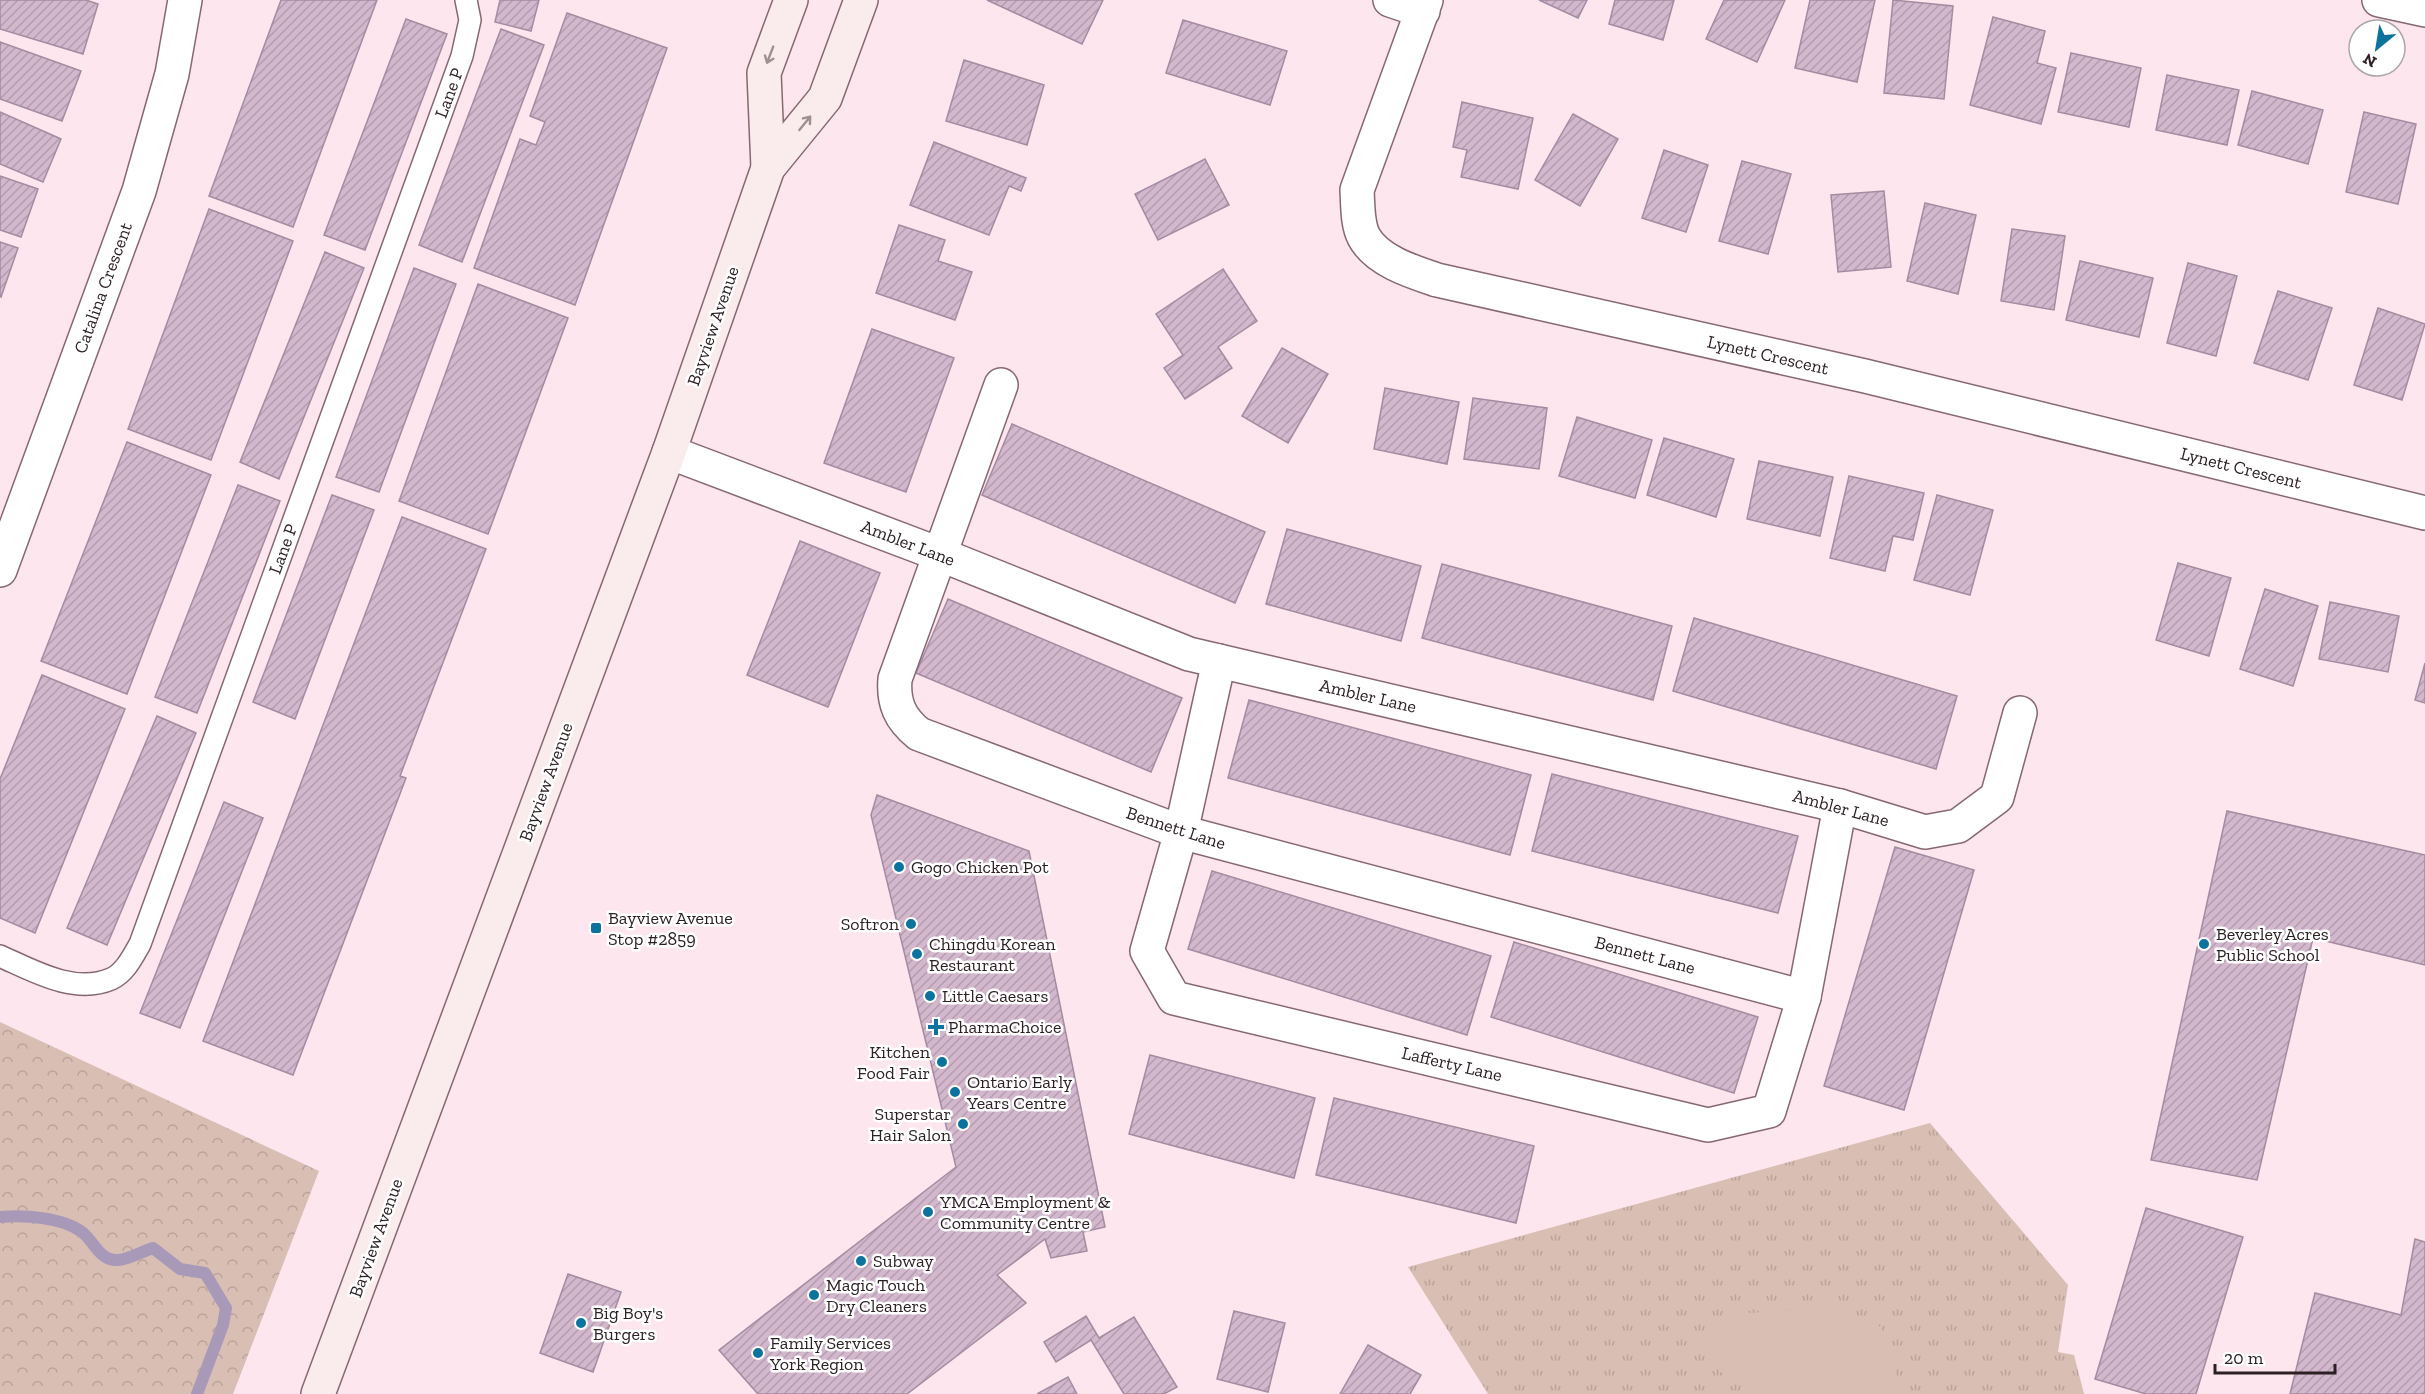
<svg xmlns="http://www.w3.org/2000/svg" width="2425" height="1394" font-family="'Zilla Slab',serif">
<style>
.grass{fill:url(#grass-tufts)}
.forest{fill:url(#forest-crowns)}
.pitch{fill:#d9beb3}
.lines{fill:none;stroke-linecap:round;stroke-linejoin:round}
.stream{stroke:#a999b9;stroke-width:12}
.building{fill:url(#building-hatch);stroke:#a58ba0;stroke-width:1.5}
.lane-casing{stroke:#876772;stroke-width:24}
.street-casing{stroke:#876772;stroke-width:36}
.secondary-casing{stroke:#876772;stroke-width:36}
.lane{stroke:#fff;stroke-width:21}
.street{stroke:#fff;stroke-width:33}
.secondary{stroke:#faecec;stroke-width:33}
.oneway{stroke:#9e9092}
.poi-dot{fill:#0c739f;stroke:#fff;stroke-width:2}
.labels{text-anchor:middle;stroke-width:5;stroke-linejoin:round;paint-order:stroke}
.street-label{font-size:18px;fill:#2d2025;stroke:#fff}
.poi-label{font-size:18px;fill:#2d2025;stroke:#fff;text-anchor:start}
</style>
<defs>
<pattern id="grass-tufts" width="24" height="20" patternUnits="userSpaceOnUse" patternTransform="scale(1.5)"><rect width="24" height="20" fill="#d9beb3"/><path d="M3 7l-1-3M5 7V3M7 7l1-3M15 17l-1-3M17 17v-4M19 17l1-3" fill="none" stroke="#bba39a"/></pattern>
<pattern id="forest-crowns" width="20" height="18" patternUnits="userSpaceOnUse" patternTransform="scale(1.5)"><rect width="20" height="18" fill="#d9beb3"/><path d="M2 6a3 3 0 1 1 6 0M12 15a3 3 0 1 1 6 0" fill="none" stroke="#bba39a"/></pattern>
<pattern id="building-hatch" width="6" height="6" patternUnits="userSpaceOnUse" patternTransform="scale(1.5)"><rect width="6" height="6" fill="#d2b7cd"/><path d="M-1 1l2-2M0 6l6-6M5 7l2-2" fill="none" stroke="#b59db0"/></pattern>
</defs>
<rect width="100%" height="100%" fill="#fde6ee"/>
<!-- grass -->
<polygon class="grass" points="1930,1123 2068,1285 2058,1352 2074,1355 2084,1394 1488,1394 1408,1267"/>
<!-- forest -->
<polygon class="forest" points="0,1022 319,1171 233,1394 0,1394"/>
<!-- pitch -->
<polygon class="pitch" points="1828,1307 1881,1327 1896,1375 1883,1394 1759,1394 1753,1388 1721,1372 1710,1340 1727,1310 1751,1313"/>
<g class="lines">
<!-- stream -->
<path class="stream" d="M 0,1217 C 24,1215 62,1217 82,1232 C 94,1241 99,1261 118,1260 C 128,1260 143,1251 153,1248 L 180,1269 L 205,1273 L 226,1308 L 223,1325 L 197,1394"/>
</g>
<!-- building -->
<g class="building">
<polygon points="0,0 86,0 98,4 83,54 0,29"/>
<polygon points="281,0 377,0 293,227 209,196"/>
<polygon points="500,0 539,0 531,31 495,22"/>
<polygon points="987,0 1103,0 1082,44"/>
<polygon points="1539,0 1587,0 1578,18"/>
<polygon points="1615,0 1674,0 1663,40 1609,24"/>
<polygon points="1724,0 1785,0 1757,62 1706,39"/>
<polygon points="1810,0 1875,0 1857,82 1795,68"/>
<polygon points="1893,0 1953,6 1944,99 1884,93"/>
<polygon points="567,13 667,48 575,305 474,268 520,139 536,145 545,122 530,116"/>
<polygon points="1993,17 2045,31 2037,63 2056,68 2041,124 1970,105"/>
<polygon points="406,19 447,34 365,250 324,235"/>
<polygon points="1183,20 1287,51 1270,105 1166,73"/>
<polygon points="501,29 544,45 462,262 419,245"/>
<polygon points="0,42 81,71 62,121 0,99"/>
<polygon points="2071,53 2141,68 2129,127 2058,112"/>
<polygon points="964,60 1044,85 1027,145 946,121"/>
<polygon points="2167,75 2239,90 2227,145 2156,130"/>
<polygon points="2252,91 2323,110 2308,164 2238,145"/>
<polygon points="1462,102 1533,118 1518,189 1461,177 1467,150 1453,147"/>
<polygon points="0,112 61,139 43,182 0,164"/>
<polygon points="2364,112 2416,124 2398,204 2346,192"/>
<polygon points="1573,114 1618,139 1580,206 1535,180"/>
<polygon points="934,142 1026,178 1021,191 1009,186 989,235 910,205"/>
<polygon points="1664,150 1708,165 1686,232 1642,218"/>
<polygon points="1205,159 1229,205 1158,240 1135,194"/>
<polygon points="1742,161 1791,174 1768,254 1719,241"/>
<polygon points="0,176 38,189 21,237 0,230"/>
<polygon points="1884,191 1891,267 1838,272 1831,195"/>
<polygon points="1925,203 1976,215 1958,294 1907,281"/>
<polygon points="209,209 293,241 211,460 128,429"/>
<polygon points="899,225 945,240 938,261 972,272 955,320 876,293"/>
<polygon points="2012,229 2065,236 2054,310 2001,301"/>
<polygon points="0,242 18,248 1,297 0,296"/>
<polygon points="325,252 364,268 279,479 240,462"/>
<polygon points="2080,261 2153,278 2139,337 2066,320"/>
<polygon points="2188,263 2237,276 2216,356 2167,343"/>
<polygon points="414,268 456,284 379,492 336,477"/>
<polygon points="1223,269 1257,321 1218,347 1232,368 1185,399 1164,368 1183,355 1156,314"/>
<polygon points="478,284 568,318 488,534 399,501"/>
<polygon points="2278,291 2332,308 2308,380 2254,363"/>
<polygon points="2378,308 2425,324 2402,400 2354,385"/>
<polygon points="872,329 954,358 906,492 824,463"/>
<polygon points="1282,348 1328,374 1288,443 1242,416"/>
<polygon points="1385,388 1459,402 1447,464 1374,449"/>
<polygon points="1473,398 1547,408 1539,469 1464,459"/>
<polygon points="1577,417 1652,440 1635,498 1559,476"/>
<polygon points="1012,424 1265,532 1235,603 982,495"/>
<polygon points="1664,438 1734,459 1716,517 1647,495"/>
<polygon points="127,442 211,475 127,694 41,661"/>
<polygon points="1759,461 1833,477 1820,536 1747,519"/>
<polygon points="1849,476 1924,493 1913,540 1893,536 1885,571 1830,558"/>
<polygon points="238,485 280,501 197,713 155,697"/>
<polygon points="332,495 374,510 295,719 253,702"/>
<polygon points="1937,495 1993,510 1970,595 1914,580"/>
<polygon points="402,517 486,549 400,776 406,778 293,1075 203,1041"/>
<polygon points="1287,529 1421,566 1401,641 1266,604"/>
<polygon points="800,541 880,573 828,707 747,675"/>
<polygon points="2178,563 2231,578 2209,656 2156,640"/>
<polygon points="1442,564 1672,626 1653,700 1422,638"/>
<polygon points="2265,589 2318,606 2293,686 2240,669"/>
<polygon points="948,599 1182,698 1151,772 916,673"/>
<polygon points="2330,602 2399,616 2388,672 2319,659"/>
<polygon points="1694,618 1957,696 1936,769 1673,691"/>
<polygon points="2425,663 2425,703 2415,700"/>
<polygon points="42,675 125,709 35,933 0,918 0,779"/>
<polygon points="1249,700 1531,775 1510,855 1228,778"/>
<polygon points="157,716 196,733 107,945 67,928"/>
<polygon points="1552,774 1798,836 1778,913 1532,851"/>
<polygon points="877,795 1029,851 1105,1227 1083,1232 1087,1251 1051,1258 1045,1239 997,1275 1026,1303 907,1394 758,1394 719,1350 956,1167 871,815"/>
<polygon points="224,802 263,818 180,1028 140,1013"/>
<polygon points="2227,811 2425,855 2425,965 2313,938 2257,1180 2151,1160"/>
<polygon points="1895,847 1974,870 1904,1110 1824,1086"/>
<polygon points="1212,871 1491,956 1467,1035 1188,949"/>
<polygon points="1514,942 1758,1017 1734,1093 1491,1017"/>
<polygon points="1150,1055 1315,1098 1294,1178 1129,1134"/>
<polygon points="1334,1098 1534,1146 1516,1223 1316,1175"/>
<polygon points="2146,1208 2243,1237 2196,1394 2146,1394 2095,1379"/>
<polygon points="2415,1239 2425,1242 2425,1394 2290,1394 2315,1293 2401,1315"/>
<polygon points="568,1274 621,1292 593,1372 540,1353"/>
<polygon points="1234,1311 1285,1323 1268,1392 1217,1379"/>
<polygon points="1086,1316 1099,1338 1134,1317 1177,1387 1164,1394 1124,1394 1091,1340 1056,1362 1044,1342"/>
<polygon points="1368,1345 1421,1375 1410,1394 1340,1394"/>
<polygon points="1068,1377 1077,1394 1037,1394"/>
</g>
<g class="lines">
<defs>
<path id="lane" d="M 0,956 C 32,970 74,995 111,979 C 125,973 133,956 140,944 L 462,56 L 470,20 L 466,0"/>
<g id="street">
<polyline points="1390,0 1423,11"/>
<path d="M 1426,0 L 1357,190 C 1358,205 1357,224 1364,237 C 1377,261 1413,272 1437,280 L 1865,376 L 2425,513"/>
<polyline points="2379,0 2425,10"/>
<path d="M 1001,385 L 895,679 C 893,703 900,719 919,734 L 1181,832 L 1804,997"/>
<polyline points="669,452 939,554 1189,654 1840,806 1925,832 1958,826 1997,797 2020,713"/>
<polyline points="0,570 139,191 172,74 185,0"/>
<polyline points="1219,661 1181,832 1147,951 1174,998 1708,1125 1769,1111 1804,997 1840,806"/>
</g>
<g id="secondary">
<polyline points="768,168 764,73 791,0"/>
<polyline points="318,1394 669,452 768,168 825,98 861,0"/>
</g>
</defs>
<!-- lane casing -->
<use href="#lane" class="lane-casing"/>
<!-- street casing -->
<use href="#street" class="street-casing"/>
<!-- secondary casing -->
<use href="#secondary" class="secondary-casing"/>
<!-- lane -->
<use href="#lane" class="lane"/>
<!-- street -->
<use href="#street" class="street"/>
<!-- secondary -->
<use href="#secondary" class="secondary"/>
</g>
<!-- one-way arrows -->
<defs><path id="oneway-shaft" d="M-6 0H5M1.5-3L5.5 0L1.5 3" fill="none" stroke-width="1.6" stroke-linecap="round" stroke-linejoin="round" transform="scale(1.5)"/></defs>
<g class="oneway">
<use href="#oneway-shaft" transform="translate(770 55) rotate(111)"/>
<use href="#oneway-shaft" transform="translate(805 123) rotate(-51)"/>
</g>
<!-- markers -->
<g class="poi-dot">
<circle cx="899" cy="867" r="6"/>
<circle cx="911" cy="924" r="6"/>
<rect x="590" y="922" width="12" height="12" rx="3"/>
<circle cx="2204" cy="944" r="6"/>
<circle cx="917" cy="954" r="6"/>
<circle cx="930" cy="996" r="6"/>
<path d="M933 1018h6v6h6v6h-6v6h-6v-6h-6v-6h6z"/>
<circle cx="942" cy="1062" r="6"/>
<circle cx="955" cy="1092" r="6"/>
<circle cx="963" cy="1124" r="6"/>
<circle cx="928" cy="1212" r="6"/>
<circle cx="861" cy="1261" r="6"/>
<circle cx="814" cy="1295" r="6"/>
<circle cx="581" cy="1323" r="6"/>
<circle cx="758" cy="1353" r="6"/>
</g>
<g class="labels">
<!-- street labels -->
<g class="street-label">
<text transform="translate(449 93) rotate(-70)" y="6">Lane P</text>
<text transform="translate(103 288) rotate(-70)" y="6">Catalina Crescent</text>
<text transform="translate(713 326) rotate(-71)" y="6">Bayview Avenue</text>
<text transform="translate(1768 355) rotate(13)" y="6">Lynett Crescent</text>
<text transform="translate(2241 468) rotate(14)" y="6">Lynett Crescent</text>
<text transform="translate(908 543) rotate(21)" y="6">Ambler Lane</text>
<text transform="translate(283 549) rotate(-70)" y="6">Lane P</text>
<text transform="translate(1368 696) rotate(13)" y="6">Ambler Lane</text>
<text transform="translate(546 782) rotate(-70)" y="6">Bayview Avenue</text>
<text transform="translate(1841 808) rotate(15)" y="6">Ambler Lane</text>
<text transform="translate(1176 828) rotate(18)" y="6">Bennett Lane</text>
<text transform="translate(1645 955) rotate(15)" y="6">Bennett Lane</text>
<text transform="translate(1452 1064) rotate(13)" y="6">Lafferty Lane</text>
<text transform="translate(376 1238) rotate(-70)" y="6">Bayview Avenue</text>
</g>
<!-- poi labels -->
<g class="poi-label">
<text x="911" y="873">Gogo Chicken Pot</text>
<text x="608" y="924">Bayview Avenue<tspan x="608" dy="21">Stop #2859</tspan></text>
<text x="899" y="930" text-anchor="end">Softron</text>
<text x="2216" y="940">Beverley Acres<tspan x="2216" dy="21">Public School</tspan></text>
<text x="929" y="950">Chingdu Korean<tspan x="929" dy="21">Restaurant</tspan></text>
<text x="942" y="1002">Little Caesars</text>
<text x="948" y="1033">PharmaChoice</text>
<text x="930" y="1058" text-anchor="end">Kitchen<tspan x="930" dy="21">Food Fair</tspan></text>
<text x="967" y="1088">Ontario Early<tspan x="967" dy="21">Years Centre</tspan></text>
<text x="951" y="1120" text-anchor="end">Superstar<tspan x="951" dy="21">Hair Salon</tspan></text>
<text x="940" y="1208">YMCA Employment &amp;<tspan x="940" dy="21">Community Centre</tspan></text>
<text x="873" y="1267">Subway</text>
<text x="826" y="1291">Magic Touch<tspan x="826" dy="21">Dry Cleaners</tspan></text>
<text x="593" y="1319">Big Boy's<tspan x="593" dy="21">Burgers</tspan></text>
<text x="770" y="1349">Family Services<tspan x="770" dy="21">York Region</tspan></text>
</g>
</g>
<!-- north arrow -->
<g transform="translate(2377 48) rotate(210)"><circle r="28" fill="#ffffff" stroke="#aba6a8" stroke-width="1.5"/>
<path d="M0-4.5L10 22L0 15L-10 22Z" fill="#0c739f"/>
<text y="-9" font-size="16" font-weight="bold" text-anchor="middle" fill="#2d2025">N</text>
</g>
<!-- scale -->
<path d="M2215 1364v9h120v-9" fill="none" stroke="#2d2025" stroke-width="3"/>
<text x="2224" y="1364" font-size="18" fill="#2d2025" stroke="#ffffff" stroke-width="4.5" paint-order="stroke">20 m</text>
</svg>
